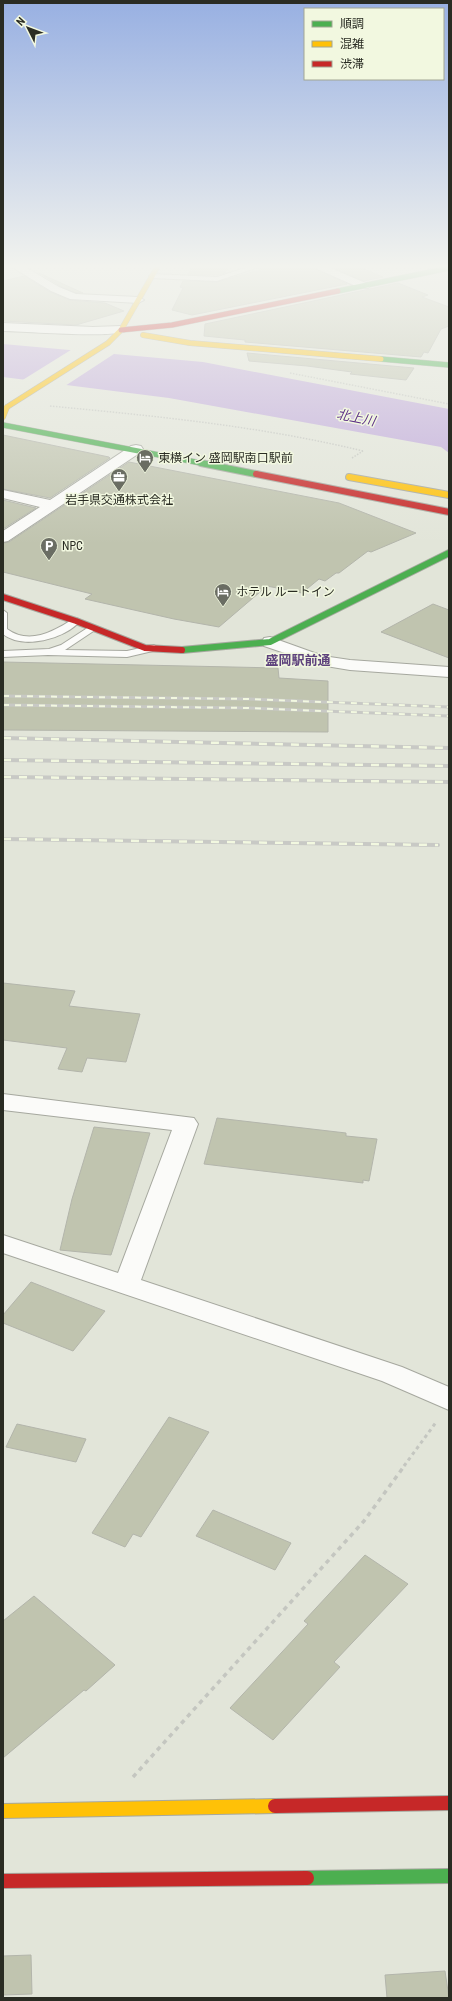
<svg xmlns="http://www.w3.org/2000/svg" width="452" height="2001" font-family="'Roboto Condensed','Noto Sans JP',sans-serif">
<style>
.water{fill:#c0aada}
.pier{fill:#e2e5d9}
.building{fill:#c0c4af;stroke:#b3b5ab}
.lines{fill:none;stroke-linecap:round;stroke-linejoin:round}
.lane-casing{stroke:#a6a89f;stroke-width:2}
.street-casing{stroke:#a6a89f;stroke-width:2}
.fast-far2-casing{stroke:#a6a89f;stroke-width:6}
.fast-far1-casing{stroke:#a6a89f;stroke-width:8}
.fast-casing{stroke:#a6a89f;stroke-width:16}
.slow-far2-casing{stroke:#a6a89f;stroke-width:6}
.slow-far1-casing{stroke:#a6a89f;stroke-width:8}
.slow-casing{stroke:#a6a89f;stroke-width:16}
.jam-far2-casing{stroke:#a6a89f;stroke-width:6}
.jam-far1-casing{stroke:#a6a89f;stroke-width:8}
.jam-casing{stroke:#a6a89f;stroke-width:16}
.path-far2{stroke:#c4c6c0;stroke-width:1.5;stroke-dasharray:1.5 1.5;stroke-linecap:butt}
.path-far1{stroke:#c4c6c0;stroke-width:3;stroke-dasharray:3.5 3.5;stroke-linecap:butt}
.path{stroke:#c4c6c0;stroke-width:3.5;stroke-dasharray:4.5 4.5;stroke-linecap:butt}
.lane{fill:#fbfbf9;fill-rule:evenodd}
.street{fill:#fbfbf9;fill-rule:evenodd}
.fast-far2{stroke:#4caf50;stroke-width:5}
.fast-far1{stroke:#4caf50;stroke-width:6}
.fast{stroke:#4caf50;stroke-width:14}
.slow-far2{stroke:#ffc107;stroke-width:5}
.slow-far1{stroke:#ffc107;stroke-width:6}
.slow{stroke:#ffc107;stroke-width:14}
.jam-far2{stroke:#c62828;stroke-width:5}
.jam-far1{stroke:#c62828;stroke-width:6}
.jam{stroke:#c62828;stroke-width:14}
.rail-far1-casing{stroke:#c8c9c5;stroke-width:3}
.rail-casing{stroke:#c8c9c5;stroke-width:4}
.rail-far1{stroke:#f2f8e0;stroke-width:2;stroke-dasharray:6;stroke-linecap:butt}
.rail{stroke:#f2f8e0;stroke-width:2.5;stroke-dasharray:8;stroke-linecap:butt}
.slow-bridge-casing{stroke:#a6a89f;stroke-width:6;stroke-linecap:butt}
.slow-bridge{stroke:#ffc107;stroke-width:5}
.labels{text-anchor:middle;stroke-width:3;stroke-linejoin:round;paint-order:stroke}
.far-poi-label{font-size:12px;fill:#2a2c23;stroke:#f2f8e0;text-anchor:start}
.far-water-label{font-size:13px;font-style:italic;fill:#5d3087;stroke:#f2f8e0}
.far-neighbourhood-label{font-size:13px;font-weight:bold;fill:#5d417c;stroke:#f2f8e0}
</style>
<rect width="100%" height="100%" fill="#e2e5d9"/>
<!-- water -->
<polygon class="water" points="3,344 203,362 449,409 449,453 441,447 169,398 3,377"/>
<!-- pier -->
<polygon class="pier" points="74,348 117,352 65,386 21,381"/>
<!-- building -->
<g class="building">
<polygon points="194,264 228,264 229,266 225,273 217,275 188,274"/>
<polygon points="281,264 305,264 347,284 192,315 172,310 183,288 180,287 183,281 217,282"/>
<polygon points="325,264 352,264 383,277 364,281"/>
<polygon points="39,273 83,293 76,293 60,286"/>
<polygon points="24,276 50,292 69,300 105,303 124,311 76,325 3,321 3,281"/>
<polygon points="398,283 428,295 422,297 449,307 449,326 441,329 428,353 424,352 421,357 245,342 245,340 204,336 205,324"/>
<polygon points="247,353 414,368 406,380 350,374 352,372 307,366 249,361"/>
<polygon points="3,435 109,457 110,458 50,498 3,489"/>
<polygon points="129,462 339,503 416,533 371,552 368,551 339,573 336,573 325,581 319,579 302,593 267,586 219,627 174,619 85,599 92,594 3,572 3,543 9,542"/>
<polygon points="3,500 36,508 3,529"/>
<polygon points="433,604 449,610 449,658 381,632"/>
<polygon points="3,662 278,668 279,678 328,681 328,732 3,730"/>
<polygon points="3,983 75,991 69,1006 140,1014 126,1062 87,1058 82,1072 58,1069 67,1048 3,1040"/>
<polygon points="217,1118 346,1133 346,1136 377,1139 369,1181 363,1180 363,1183 204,1164"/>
<polygon points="94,1127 150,1133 111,1255 60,1250 72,1199"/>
<polygon points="31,1282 105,1311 73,1351 3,1323 3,1315"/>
<polygon points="169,1417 209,1432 141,1537 133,1534 125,1547 92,1533"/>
<polygon points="17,1424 86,1439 76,1462 6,1447"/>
<polygon points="213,1510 291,1543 275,1570 196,1536"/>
<polygon points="365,1555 408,1584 334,1662 340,1667 273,1740 230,1708 308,1624 304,1621"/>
<polygon points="34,1596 115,1665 86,1691 84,1690 3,1758 3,1621"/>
<polygon points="31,1955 32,1994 3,1995 3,1956"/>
<polygon points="445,1971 449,1998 387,1998 385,1975"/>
</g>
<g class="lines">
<defs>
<g id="lane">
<polygon points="258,264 268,264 217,281 152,278 149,276 152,274 217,277"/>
<path d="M 3,610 L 7,613 L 7,629 C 29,645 53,632 73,619 L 76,618 L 80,621 C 65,639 23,650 3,634 Z"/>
<polygon points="92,625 96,628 95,630 65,650 127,651 154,645 159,648 157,650 127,657 48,655 3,657 3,651 49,649 61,645"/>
</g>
<g id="street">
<polygon points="7,264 20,264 59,287 76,294 138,297 144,300 138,303 70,299 51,291"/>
<polygon points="306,264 321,264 368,284 370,286 368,288 360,288"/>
<path d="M 3,323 L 93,327 L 121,326 L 127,330 C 121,339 20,331 3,331 Z"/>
<polygon points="136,445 141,446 143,449 141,452 8,541 3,542 3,531 40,507 3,498 3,490 50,500 131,446"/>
<polygon points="270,637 323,656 350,660 449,667 449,677 350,670 320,665 264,646 262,642 264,638"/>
<polygon points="3,1094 194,1118 198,1124 141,1280 402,1367 449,1387 449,1410 382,1381 3,1253 3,1235 118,1273 172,1130 3,1110"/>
</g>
<g id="fast-far2">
<polyline points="338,291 449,268"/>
<polyline points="381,359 449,365"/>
<polyline points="3,425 206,464"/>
</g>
<g id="fast-far1">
<polyline points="201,463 256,474"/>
<polyline points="182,650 270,642 449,553"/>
</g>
<polyline id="fast" points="307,1878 449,1876"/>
<g id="slow-far2">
<polyline points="143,335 190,343 381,359"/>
<polyline points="108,343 121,330 159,264"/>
<polyline points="3,417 7,407"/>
</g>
<polyline id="slow-far1" points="349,477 449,495"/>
<polyline id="slow" points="3,1811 275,1806"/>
<polyline id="jam-far2" points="121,330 172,325 338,291"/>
<g id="jam-far1">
<polyline points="256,474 449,512"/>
<polyline points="3,597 76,621 145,648 182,650"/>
</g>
<g id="jam">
<polyline points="275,1806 449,1803"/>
<polyline points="3,1881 307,1878"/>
</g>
</defs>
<!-- lane casing -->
<use href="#lane" class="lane-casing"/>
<!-- street casing -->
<use href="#street" class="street-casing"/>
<!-- fast-far2 casing -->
<use href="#fast-far2" class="fast-far2-casing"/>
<!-- fast-far1 casing -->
<use href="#fast-far1" class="fast-far1-casing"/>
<!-- fast casing -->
<use href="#fast" class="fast-casing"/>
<!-- slow-far2 casing -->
<use href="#slow-far2" class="slow-far2-casing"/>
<!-- slow-far1 casing -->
<use href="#slow-far1" class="slow-far1-casing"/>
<!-- slow casing -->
<use href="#slow" class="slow-casing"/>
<!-- jam-far2 casing -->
<use href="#jam-far2" class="jam-far2-casing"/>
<!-- jam-far1 casing -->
<use href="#jam-far1" class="jam-far1-casing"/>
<!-- jam casing -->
<use href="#jam" class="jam-casing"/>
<!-- path-far2 -->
<g class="path-far2">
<polyline points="290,373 449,404"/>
<path d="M 50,406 C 155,416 260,426 363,451"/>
<polyline points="352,458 363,451"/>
</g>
<!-- path-far1 -->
<polyline class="path-far1" points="404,1466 437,1421"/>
<!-- path -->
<polyline class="path" points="133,1777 364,1521 405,1465"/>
<!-- lane -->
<use href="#lane" class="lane"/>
<!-- street -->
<use href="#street" class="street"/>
<!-- fast-far2 -->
<use href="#fast-far2" class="fast-far2"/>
<!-- fast-far1 -->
<use href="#fast-far1" class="fast-far1"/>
<!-- fast -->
<use href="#fast" class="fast"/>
<!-- slow-far2 -->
<use href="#slow-far2" class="slow-far2"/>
<!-- slow-far1 -->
<use href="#slow-far1" class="slow-far1"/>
<!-- slow -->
<use href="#slow" class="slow"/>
<!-- jam-far2 -->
<use href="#jam-far2" class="jam-far2"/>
<!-- jam-far1 -->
<use href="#jam-far1" class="jam-far1"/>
<!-- jam -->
<use href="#jam" class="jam"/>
<defs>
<g id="rail-far1">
<polyline points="3,696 249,699 449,707"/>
<polyline points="3,705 248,708 449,716"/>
</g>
<g id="rail">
<polyline points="3,738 449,748"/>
<polyline points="3,760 449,766"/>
<polyline points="3,777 449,782"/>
<polyline points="3,839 438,845"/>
</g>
</defs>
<!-- rail-far1 casing -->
<use href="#rail-far1" class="rail-far1-casing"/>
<!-- rail casing -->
<use href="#rail" class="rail-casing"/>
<!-- rail-far1 -->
<use href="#rail-far1" class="rail-far1"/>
<!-- rail -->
<use href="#rail" class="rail"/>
<defs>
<polyline id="slow-bridge" points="7,407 108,343"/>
</defs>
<!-- slow-bridge casing -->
<use href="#slow-bridge" class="slow-bridge-casing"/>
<!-- slow-bridge -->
<use href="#slow-bridge" class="slow-bridge"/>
</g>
<!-- sky -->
<linearGradient id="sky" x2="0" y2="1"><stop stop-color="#98b0e2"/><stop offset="0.49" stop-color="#f2f3ee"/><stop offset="1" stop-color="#f2f3ee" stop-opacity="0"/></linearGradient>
<rect width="452" height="544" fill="url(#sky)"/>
<!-- icons -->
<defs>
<symbol id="hotel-pin" viewBox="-11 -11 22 30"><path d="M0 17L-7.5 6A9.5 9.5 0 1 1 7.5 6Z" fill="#6a6d63" stroke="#f2f8e0"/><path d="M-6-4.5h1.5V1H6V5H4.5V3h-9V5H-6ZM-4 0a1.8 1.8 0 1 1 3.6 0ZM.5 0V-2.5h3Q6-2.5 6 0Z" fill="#fff"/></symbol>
<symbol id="office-pin" viewBox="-11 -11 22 30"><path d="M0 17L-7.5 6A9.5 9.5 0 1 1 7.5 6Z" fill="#6a6d63" stroke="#f2f8e0"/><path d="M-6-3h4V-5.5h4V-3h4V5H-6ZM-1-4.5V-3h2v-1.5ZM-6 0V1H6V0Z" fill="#fff"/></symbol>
<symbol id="parking-pin" viewBox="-11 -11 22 30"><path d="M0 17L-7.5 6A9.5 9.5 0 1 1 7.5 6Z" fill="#6a6d63" stroke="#f2f8e0"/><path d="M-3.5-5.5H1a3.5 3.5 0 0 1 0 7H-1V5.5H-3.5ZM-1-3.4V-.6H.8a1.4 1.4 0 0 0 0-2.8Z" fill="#fff"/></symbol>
</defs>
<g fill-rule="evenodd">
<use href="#hotel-pin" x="135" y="448" width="20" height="27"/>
<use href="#office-pin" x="109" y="467" width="20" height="27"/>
<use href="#parking-pin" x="39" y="536" width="20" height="27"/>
<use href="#hotel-pin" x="213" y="582" width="20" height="27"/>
</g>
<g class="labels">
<!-- far-poi labels -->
<g class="far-poi-label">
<text x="158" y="462">東横イン 盛岡駅南口駅前</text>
<text x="119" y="504" text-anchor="middle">岩手県交通株式会社</text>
<text x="62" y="550">NPC</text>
<text x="236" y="596">ホテル ルートイン</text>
</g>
<!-- far-water labels -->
<g class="far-water-label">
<text transform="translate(356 417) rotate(11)" y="5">北上川</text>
</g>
<!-- far-neighbourhood labels -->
<g class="far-neighbourhood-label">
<text x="298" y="665">盛岡駅前通</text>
</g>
</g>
<!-- border -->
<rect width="452" height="2001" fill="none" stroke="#2a2c23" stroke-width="8"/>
<!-- legend -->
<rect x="304" y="8" width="140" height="72" fill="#f2f8e0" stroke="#a2a694"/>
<rect x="312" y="21" width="20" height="6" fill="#4caf50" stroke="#a2a694"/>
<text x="340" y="28" font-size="12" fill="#2a2c23">順調</text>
<rect x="312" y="41" width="20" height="6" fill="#ffc107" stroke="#a2a694"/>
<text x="340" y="48" font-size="12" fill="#2a2c23">混雑</text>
<rect x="312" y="61" width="20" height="6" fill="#c62828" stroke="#a2a694"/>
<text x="340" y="68" font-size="12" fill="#2a2c23">渋滞</text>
<!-- north arrow -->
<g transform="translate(28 28) rotate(312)" stroke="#f2f8e0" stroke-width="3" paint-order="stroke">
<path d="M0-3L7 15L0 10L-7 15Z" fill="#2a2c23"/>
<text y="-6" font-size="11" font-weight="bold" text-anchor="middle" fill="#2a2c23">N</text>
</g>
</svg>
